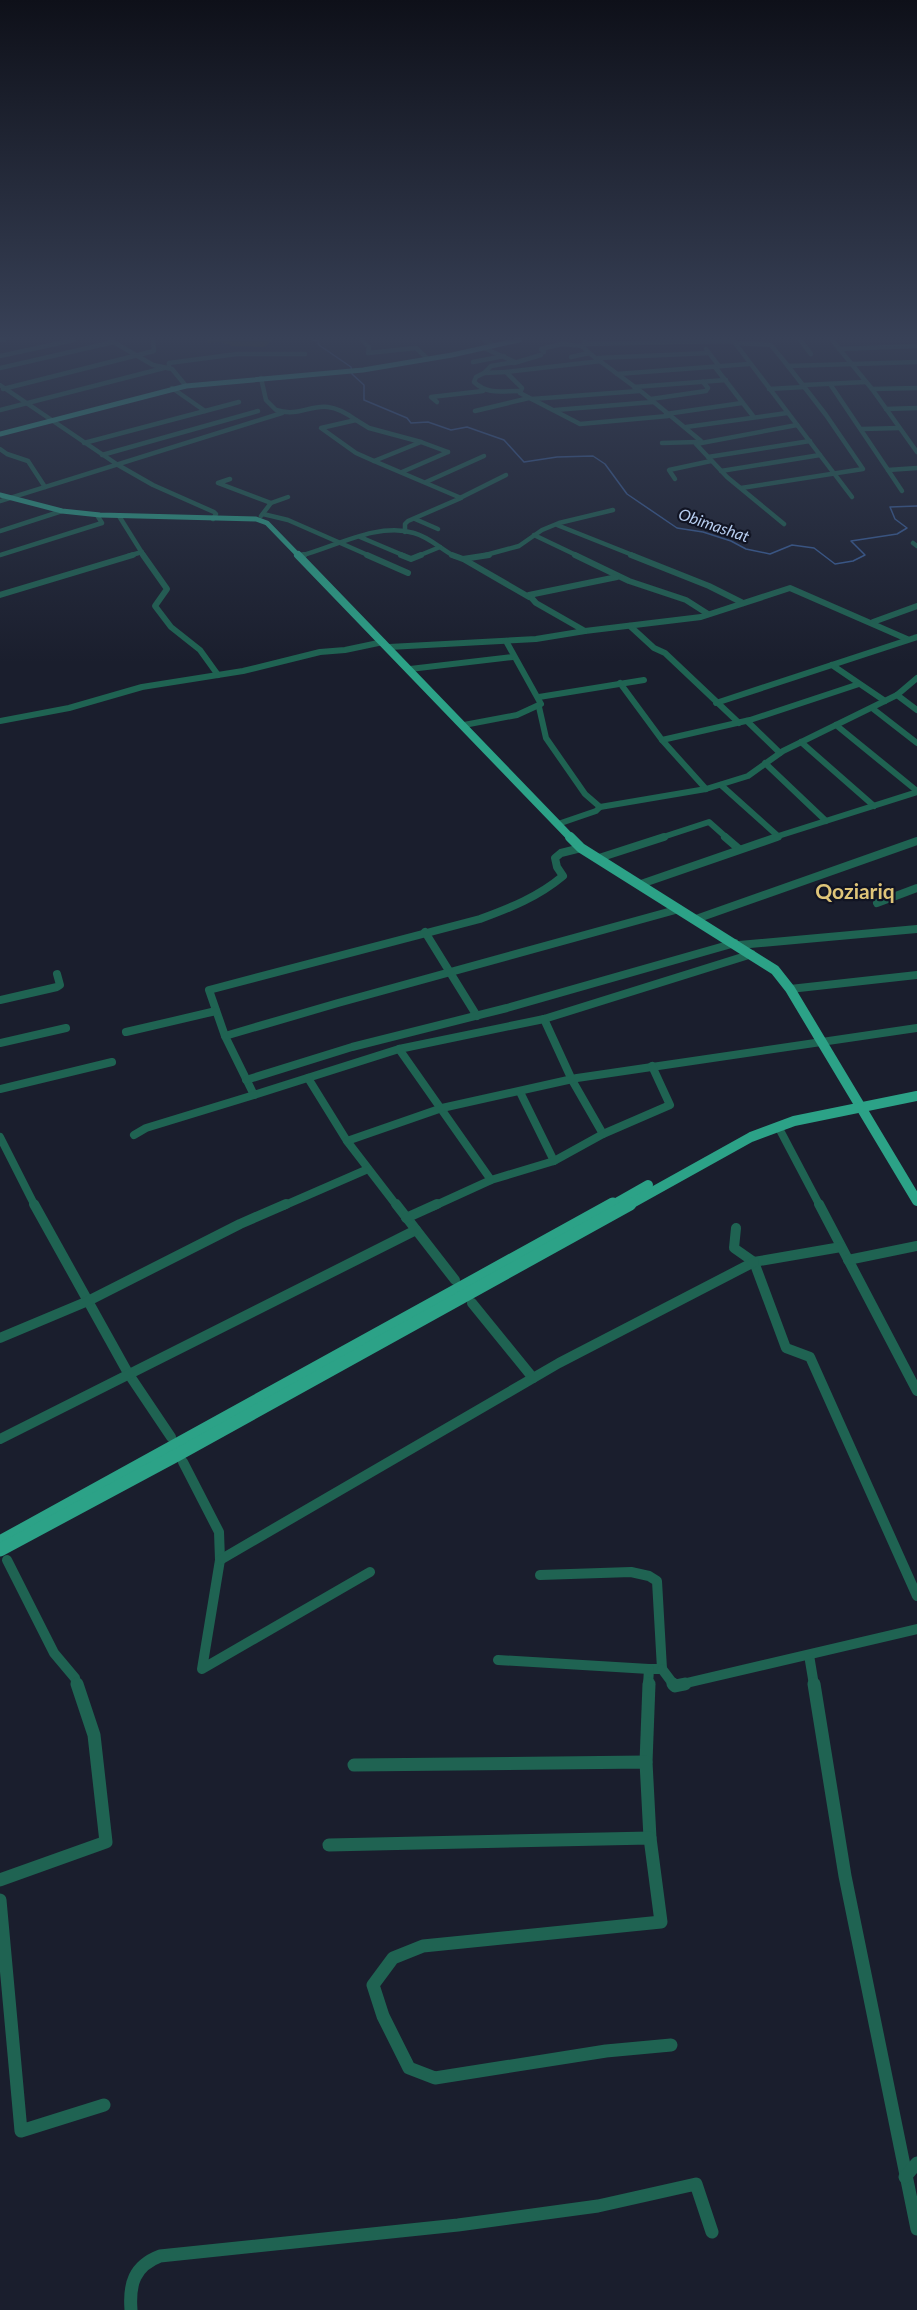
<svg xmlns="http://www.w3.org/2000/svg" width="917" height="2310" font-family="Lato,sans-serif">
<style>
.green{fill:#3b4703}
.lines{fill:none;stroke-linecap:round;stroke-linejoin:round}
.stream{stroke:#3a5f99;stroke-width:1.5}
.minor-far4{stroke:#1f6352;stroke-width:4.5}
.minor-far3{stroke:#1f6352;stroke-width:6}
.minor-far2{stroke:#1f6352;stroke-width:8}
.minor-far1{stroke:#1f6352;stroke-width:10}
.minor{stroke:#1f6352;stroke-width:13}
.major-far3{stroke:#2ca287;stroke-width:5}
.major-far2{stroke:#2ca287;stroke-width:8}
.major-far1{stroke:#2ca287;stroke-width:10}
.major{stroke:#2ca287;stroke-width:13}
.labels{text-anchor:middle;stroke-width:4.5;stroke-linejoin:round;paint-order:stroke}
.far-water-label{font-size:16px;font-style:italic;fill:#b8cef0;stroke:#111423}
.quarter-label{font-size:21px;font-weight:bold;fill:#dfc579;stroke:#111423}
</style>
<rect width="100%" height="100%" fill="#1a1e2d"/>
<!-- green -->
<polygon class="green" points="207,340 272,340 264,347 233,346 221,342 208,343"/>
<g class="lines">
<!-- stream -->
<polyline class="stream" points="313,340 318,341 319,345 351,367 352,374 364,385 364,400 407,418 411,423 428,422 451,430 467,427 504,440 524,462 557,457 593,456 605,464 627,494 677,528 703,532 731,541 746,549 770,554 792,545 814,548 835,564 853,561 865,555 851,541 897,534 907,528 895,519 890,507 917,506"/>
<!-- minor-far4 -->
<g class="minor-far4">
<polyline points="0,340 4,340"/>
<polyline points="110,340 153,365 172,369 186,386"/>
<polyline points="362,340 369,347 368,353 416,348 428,359"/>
<polyline points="484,340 494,345"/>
<polyline points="800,340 811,354"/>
<polyline points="832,340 872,389 917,388"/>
<polyline points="585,341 582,346 589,353 643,393 701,441"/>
<polyline points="584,344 734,341 735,343 771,345 788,366 917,362"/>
<polyline points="484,348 515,362 491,366 484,373 506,372"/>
<polyline points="706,349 719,366 715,367 753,416"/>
<polyline points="839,349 917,346"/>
<polyline points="544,352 541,349 562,344 582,346"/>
<polyline points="0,356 74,340"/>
<polyline points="571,357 589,353"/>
<polyline points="598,358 709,353"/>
<polyline points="601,361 506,372 522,388 520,393 580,424 668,416"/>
<polyline points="473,362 504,356"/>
<polyline points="514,363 541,355"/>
<polyline points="0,368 114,342"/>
<polyline points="169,368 169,363 237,354 305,354"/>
<path d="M 484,373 L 476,377 L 474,382 C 488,395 501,391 519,391"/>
<polyline points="617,374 749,364"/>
<path d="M 261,378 L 266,400 L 276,410 C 308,420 317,391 356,420"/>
<polyline points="830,384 888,470 917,468"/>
<polyline points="0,385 118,465 153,485 214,512 216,514 213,519"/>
<polyline points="803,385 866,382"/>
<polyline points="634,387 726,380"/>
<polyline points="172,388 205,411"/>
<polyline points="3,389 154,351 153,340"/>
<polyline points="769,389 804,387"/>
<polyline points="872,389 917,452"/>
<polyline points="532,399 639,391"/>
<polyline points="651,399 706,391 708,388 703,382"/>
<polyline points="437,402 431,397 483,391"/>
<polyline points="886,409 917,408"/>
<polyline points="0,410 164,368"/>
<polyline points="555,410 653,402"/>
<polyline points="475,411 529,398"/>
<polyline points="666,414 742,403"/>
<polygon points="356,420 369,428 421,442 374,461 356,453 321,428"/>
<polyline points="686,427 787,413"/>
<polyline points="862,429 899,428"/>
<polyline points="421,442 448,452"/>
<polyline points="84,443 239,402"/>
<polyline points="662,443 697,442"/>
<polyline points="0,449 7,454 28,461 45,487"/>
<polyline points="102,455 258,411"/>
<polyline points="820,455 852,497"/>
<polyline points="708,457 810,441"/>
<polyline points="374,461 461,498 408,521 405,524 405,532"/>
<polyline points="888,470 902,491"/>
<polyline points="721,471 820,455 735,343"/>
<polyline points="402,472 448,452"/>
<polyline points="230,479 218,483 271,503 261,516"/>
<polyline points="675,479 669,470 711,461"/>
<polyline points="426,482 484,456"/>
<polyline points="741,488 863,469 826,415 788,366"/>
<polyline points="460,498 506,475"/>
<polyline points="0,501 282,413"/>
<polyline points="271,503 288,497"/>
<polyline points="263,514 288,520 370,556"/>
<polyline points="119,516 144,556"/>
<polyline points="415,519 438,529"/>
<polyline points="784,524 727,477 696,444 797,425"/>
<polyline points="557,525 635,556"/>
<polyline points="0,531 62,511"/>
<polyline points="534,535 578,556"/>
<polyline points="360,537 405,556"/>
<polyline points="913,543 917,546"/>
<polyline points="0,555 102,523 97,515"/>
<polyline points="128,556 142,552"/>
<path d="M 300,556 C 335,547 377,522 414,533 C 429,537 441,549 454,556"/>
<polyline points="418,556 440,547"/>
<polyline points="482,556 519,546 542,530 559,523 613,510"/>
</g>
<!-- minor-far3 -->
<g class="minor-far3">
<polyline points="143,555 167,589 155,606 171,627 200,650 218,675"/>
<polyline points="367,555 408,573"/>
<polyline points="401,555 411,559 421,555"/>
<polyline points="452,555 463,559 489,555"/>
<polyline points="575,555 629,581 686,600 708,614"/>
<polyline points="631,555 709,586 743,603"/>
<polyline points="300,556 304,555"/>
<polyline points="465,560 529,597"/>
<polyline points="0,595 133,555"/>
<polyline points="873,622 917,606"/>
<polyline points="630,626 654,648 665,653 739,723"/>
<polyline points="585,631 701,617 790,588 907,639"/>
<polyline points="389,647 536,639 585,631 536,603 529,595 617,577"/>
<polyline points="832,665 885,701"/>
<polyline points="410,669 513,657"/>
<polyline points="620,683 662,740 706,789"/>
<polyline points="897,695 917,710"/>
<polyline points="539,697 644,680"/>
<polyline points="716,703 917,637"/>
<polyline points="539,707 546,738 585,794 600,807"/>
<polyline points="872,708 917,743"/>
<polyline points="0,721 69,708 142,687 243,671 320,652 345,650 383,642"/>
<polyline points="747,721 780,753"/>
<polyline points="464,725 517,715 541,704 506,641"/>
<polyline points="836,725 917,791"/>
<polyline points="662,740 750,720 859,684"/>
<polyline points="801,742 874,806"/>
<polyline points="765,763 826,821"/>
<polyline points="721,785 779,837"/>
<polyline points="558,824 596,811 600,807 706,789 748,776 783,751 897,695 917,678"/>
<polyline points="660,838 709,822 727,838"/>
<polyline points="772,838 917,792"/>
</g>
<!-- minor-far2 -->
<g class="minor-far2">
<polyline points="725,837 739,849"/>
<path d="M 581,848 L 561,853 L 555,858 L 557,867 L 563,876 C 538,897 510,908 480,919 L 209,990 L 225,1036 L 254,1095 L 399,1049 L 544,1019 L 752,954"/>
<polyline points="599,858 664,837"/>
<polyline points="641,884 777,837"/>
<polyline points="877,903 917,888"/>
<polyline points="696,919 917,841"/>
<polyline points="425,932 477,1016"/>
<polyline points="739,945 917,929"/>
<polyline points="790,989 917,975"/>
<polyline points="0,1000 57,987 60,985 57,974"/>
<polyline points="544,1019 572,1080 603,1134"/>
<polyline points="126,1032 216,1011"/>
<polyline points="225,1036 338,1003 679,909"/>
<polyline points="0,1043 66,1028"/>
<polyline points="399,1049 491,1180"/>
<polyline points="308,1078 347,1141 397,1206"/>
<polyline points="246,1080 352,1047 507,1008 735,943"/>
<polyline points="0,1089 112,1062"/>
<polyline points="520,1092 554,1161"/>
<polyline points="781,1132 820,1206"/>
<polyline points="134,1135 146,1128 254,1095"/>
<polyline points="0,1137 35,1206"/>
<polyline points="347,1141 442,1108 577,1078 917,1028"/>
<polyline points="283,1206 368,1169"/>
<polyline points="434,1206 491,1180 554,1161 603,1134 670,1105 652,1066"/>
</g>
<!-- minor-far1 -->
<g class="minor-far1">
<polyline points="34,1204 128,1373 171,1437"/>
<polyline points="396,1204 455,1280"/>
<polyline points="819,1204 917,1391"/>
<polyline points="406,1218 437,1204"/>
<polyline points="736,1228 734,1248 754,1262"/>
<polyline points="841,1247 754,1262 786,1348 810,1357 917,1596"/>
<polyline points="848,1260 917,1246"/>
<polyline points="472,1303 533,1378"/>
<polyline points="0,1338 88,1301 240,1224 286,1204"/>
<polyline points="0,1439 416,1230"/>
<polyline points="183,1462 219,1532 220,1560 202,1669 370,1572"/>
<polyline points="7,1560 54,1653 75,1678 77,1685"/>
<polyline points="220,1560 559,1363 754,1262"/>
<polyline points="540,1575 631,1572 649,1576 657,1581 662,1669 649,1669"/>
<polyline points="809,1655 814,1685"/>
<polyline points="498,1660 649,1669 648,1685"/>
<polyline points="662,1669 674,1685"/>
<polyline points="678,1685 917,1629"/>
</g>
<!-- minor -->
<g class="minor">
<polyline points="673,1684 675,1686 685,1684"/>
<polyline points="814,1684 845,1876 917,2229"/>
<polyline points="646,1762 649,1684"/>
<polyline points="354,1765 646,1762 650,1838"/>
<polyline points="329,1845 650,1838 661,1922 423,1946 393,1958 373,1985 383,2016 409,2068 435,2078 606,2051 671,2045"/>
<polyline points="0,1880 106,1842 94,1735 77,1684"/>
<polyline points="0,1900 21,2131 104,2105"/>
<polyline points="905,2177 917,2163"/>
<path d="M 131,2310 C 129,2284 134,2266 160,2256 L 458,2225 L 598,2206 L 696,2184 L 712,2232"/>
</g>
<!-- major-far3 -->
<g class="major-far3">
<polyline points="0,434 186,386 363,370 452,355 519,340"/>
<polyline points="0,495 62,511 100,515 256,519 267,523 299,556"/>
</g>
<!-- major-far2 -->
<polyline class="major-far2" points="298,555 571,838"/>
<!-- major-far1 -->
<g class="major-far1">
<polyline points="570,837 581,848 775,970 790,989 917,1201"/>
<polyline points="611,1206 648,1185"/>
<polyline points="627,1206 751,1137 794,1121 917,1096"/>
</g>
<!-- major -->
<g class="major">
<polyline points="0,1542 613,1204"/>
<polyline points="0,1550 177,1455 630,1204"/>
</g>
</g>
<!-- sky -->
<linearGradient id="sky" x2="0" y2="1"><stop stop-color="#0e1019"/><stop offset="0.51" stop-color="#384157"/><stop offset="1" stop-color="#384157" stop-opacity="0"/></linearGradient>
<rect width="917" height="663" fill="url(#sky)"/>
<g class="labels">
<!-- far-water labels -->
<g class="far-water-label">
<text transform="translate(714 525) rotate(19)" y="6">Obimashat</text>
</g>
<!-- quarter labels -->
<g class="quarter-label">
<text x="855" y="899">Qoziariq</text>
</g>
</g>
</svg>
